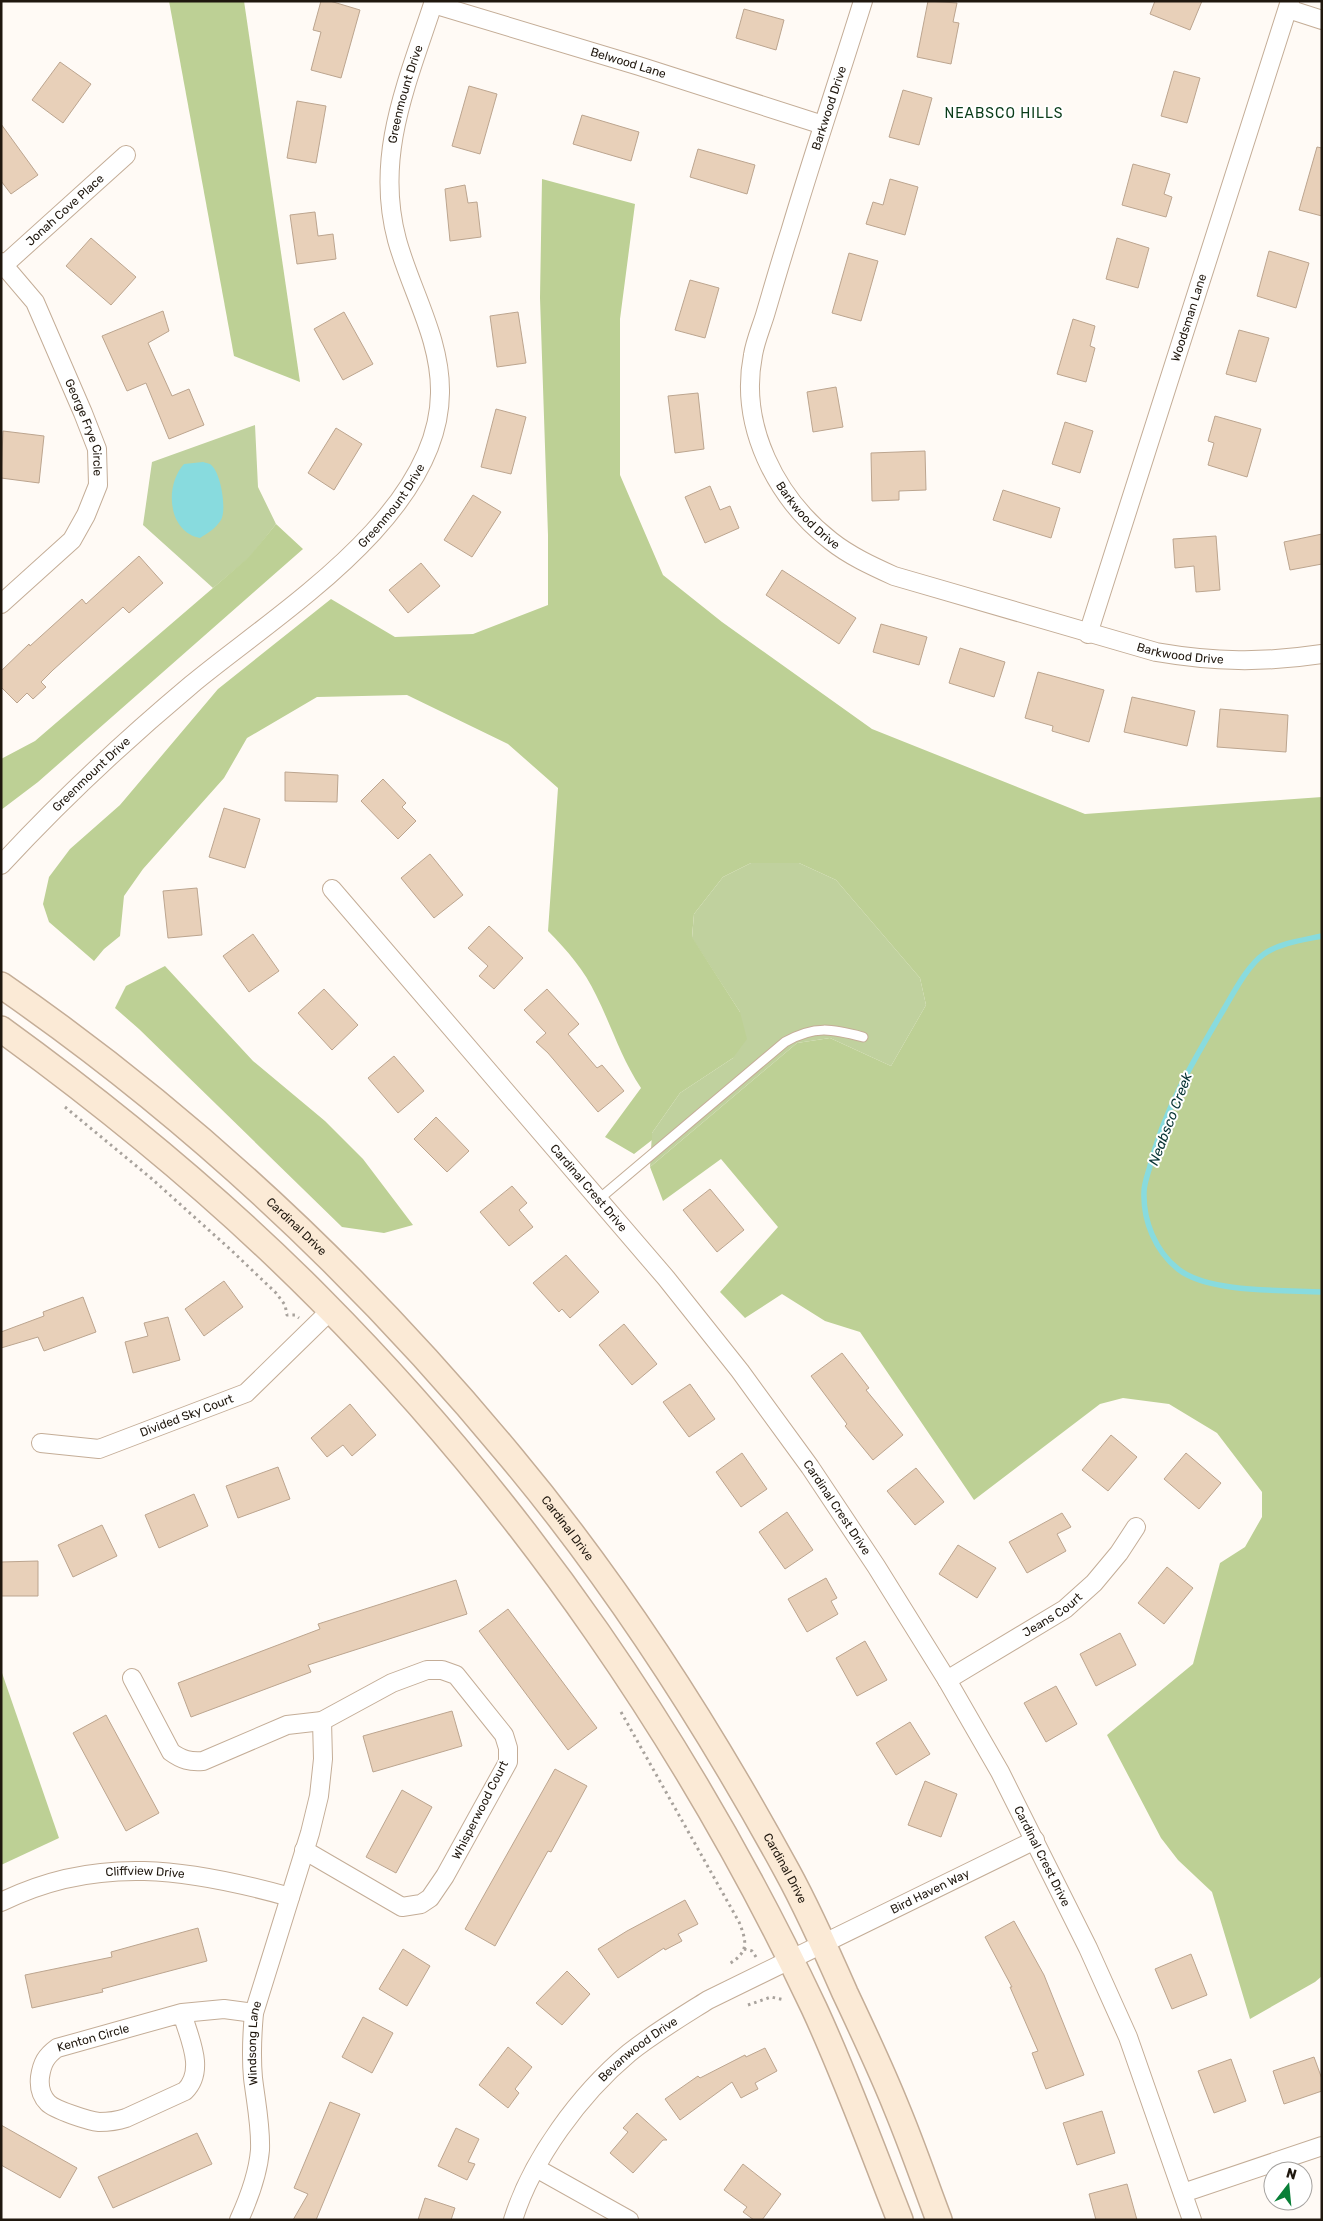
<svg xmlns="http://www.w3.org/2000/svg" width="1323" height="2221" font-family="Rubik,sans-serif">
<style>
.green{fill:#c0d19e}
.forest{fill:#bdd095}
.water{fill:#88dbde}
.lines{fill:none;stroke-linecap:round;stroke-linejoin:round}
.stream{stroke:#88dbde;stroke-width:5.5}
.building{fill:#e8d0b9;stroke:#bca58f}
.lane-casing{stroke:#c4ad97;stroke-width:11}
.street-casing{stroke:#c4ad97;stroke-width:20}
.secondary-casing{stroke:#c4ad97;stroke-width:28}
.path{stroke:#a8a29c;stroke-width:3;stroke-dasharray:2.5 4;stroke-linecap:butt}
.lane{stroke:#fff;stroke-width:9}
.street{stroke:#fff;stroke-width:18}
.secondary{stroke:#fbead6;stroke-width:25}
.labels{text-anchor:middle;stroke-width:4;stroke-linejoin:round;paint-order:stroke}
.street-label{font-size:12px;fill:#1f170e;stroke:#fff}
.neighbourhood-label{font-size:14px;letter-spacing:1px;fill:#093c19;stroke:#fff}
.water-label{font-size:14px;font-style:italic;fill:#073233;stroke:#fff}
</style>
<rect width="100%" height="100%" fill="#fffaf5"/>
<!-- green -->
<g class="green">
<polygon points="255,425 258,487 276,524 250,557 213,588 143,525 152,462"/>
<polygon points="751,863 799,863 836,880 920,978 926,1005 891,1066 830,1038 797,1043 650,1167 652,1133 680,1093 733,1058 740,1012 692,938 694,914 723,877"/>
</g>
<!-- forest -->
<g class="forest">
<polygon points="169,1 244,1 300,382 234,356"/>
<path d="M 542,179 L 635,204 L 620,319 L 620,475 L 663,575 L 722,622 L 872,729 L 1085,814 L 1322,797 L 1322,1976 L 1315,1982 L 1250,2019 L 1212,1892 L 1178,1860 L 1161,1838 L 1107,1735 L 1193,1664 L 1220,1563 L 1245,1547 L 1262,1517 L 1262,1492 L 1217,1433 L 1169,1404 L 1123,1398 L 1100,1404 L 974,1500 L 860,1332 L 825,1321 L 782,1294 L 745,1318 L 720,1292 L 778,1227 L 721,1159 L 663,1201 L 650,1167 L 797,1043 L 830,1038 L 891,1066 L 926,1005 L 920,978 L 836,880 L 799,863 L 751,863 L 723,877 L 694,914 L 692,937 L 740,1012 L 747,1039 L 733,1058 L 680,1093 L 652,1133 L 652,1140 L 634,1154 L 605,1137 L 641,1088 C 621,1058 612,1027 596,995 C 585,971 567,950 548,931 L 558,788 L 508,744 L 407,695 L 317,697 L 247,738 L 224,778 L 143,869 L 124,896 L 120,936 L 104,949 L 94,961 L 49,922 L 43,904 L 49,877 L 70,849 L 120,805 L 218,689 L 331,599 L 395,637 L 473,634 L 548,605 L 548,535 L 540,298 Z"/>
<polygon points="276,524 303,549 38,782 1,810 1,759 35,741 249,557"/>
<polygon points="165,966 253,1061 325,1121 363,1159 413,1225 384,1233 342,1227 139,1029 115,1008 126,986"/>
<polygon points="1,1670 59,1838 1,1865"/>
</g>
<!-- water -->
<path class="water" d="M 203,462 C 205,463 208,463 210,464 C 221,471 227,510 221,520 C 216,528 208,533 200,538 C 168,532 164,486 184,464 Z"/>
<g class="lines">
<!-- stream -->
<path class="stream" d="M 1322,936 C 1303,940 1280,943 1264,954 C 1248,965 1234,992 1224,1009 C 1195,1058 1164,1109 1150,1166 C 1148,1174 1144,1183 1144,1192 C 1143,1220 1155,1251 1178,1269 C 1208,1293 1283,1290 1322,1292"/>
</g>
<!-- building -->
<g class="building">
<polygon points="321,1 330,1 360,10 341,78 311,70 321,32 313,30"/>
<polygon points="928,1 957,3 953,22 959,23 951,64 917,57"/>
<polygon points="1155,1 1202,1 1190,30 1150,14"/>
<polygon points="744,9 784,20 776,50 736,38"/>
<polygon points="60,62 91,84 63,123 32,100"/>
<polygon points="1174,71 1200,78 1187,123 1161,116"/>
<polygon points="469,86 497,94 480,154 452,146"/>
<polygon points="903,90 932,98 919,145 889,137"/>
<polygon points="297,101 326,106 316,163 287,158"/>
<polygon points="582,115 639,132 631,161 573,144"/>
<polygon points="1,124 38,175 11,194 1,181"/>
<polygon points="1317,147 1322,148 1322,216 1299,210"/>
<polygon points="698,149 755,165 747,194 690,177"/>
<polygon points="1133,164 1170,174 1164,194 1172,197 1166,217 1122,205"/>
<polygon points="890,179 918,187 905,235 866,224 873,202 883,205"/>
<polygon points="465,185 468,203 477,202 481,237 450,241 445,189"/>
<polygon points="315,212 318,236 333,234 336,259 297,264 290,215"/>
<polygon points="91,238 136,277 111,305 66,266"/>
<polygon points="1117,238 1149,248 1138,288 1106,279"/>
<polygon points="1269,251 1309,263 1296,308 1257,296"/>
<polygon points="849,253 878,261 861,321 832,313"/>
<polygon points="690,280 719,288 705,338 675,330"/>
<polygon points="163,311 169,331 148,343 172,396 189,389 204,425 169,439 146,383 127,391 102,336"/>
<polygon points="344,312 373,364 343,380 314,329"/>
<polygon points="518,312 526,363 497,367 490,316"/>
<polygon points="1073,319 1095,326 1090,346 1095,348 1086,382 1057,374"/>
<polygon points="1239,330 1269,338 1256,382 1226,374"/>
<polygon points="836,387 843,427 813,432 807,392"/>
<polygon points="698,393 704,449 675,453 668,396"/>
<polygon points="496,409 526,417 511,474 481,467"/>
<polygon points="1215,416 1261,429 1247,477 1208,465 1214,443 1208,441"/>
<polygon points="1065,422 1093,431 1080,473 1052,464"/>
<polygon points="336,428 362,444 334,490 308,473"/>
<polygon points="3,431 44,436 39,483 1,478"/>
<polygon points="925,451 926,490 899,491 899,500 872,501 871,453"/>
<polygon points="710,486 720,510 730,506 739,528 705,543 685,497"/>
<polygon points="1003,490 1060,508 1051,538 993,520"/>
<polygon points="473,495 501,512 472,557 444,540"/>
<polygon points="1322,534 1322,564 1290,570 1284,542"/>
<polygon points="1216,536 1220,590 1196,592 1194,566 1175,568 1173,539"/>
<polygon points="139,556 163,583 129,613 123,607 53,670 41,682 46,687 33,699 27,693 17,703 1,687 1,671 29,644 30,646 82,599 86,604"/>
<polygon points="421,563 440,586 408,613 389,590"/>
<polygon points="782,570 856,618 839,644 766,595"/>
<polygon points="881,624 927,637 919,665 873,652"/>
<polygon points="960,648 1005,662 994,697 949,683"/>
<polygon points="1038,672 1104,690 1089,742 1052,731 1053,726 1025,718"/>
<polygon points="1132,697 1195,711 1187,746 1124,732"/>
<polygon points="1220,709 1288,715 1286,752 1217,747"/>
<polygon points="285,772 338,775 337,802 285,801"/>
<polygon points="383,779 406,803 402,807 416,821 398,839 361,801"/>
<polygon points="224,808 260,819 245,868 209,857"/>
<polygon points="430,854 463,895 434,918 401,878"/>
<polygon points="197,888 202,935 168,938 163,891"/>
<polygon points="489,926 523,958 494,989 479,976 488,966 468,948"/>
<polygon points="253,934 279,971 249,992 223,956"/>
<polygon points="324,989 358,1025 332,1050 298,1013"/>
<polygon points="547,989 579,1024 568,1034 597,1068 602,1065 624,1091 598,1112 548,1053 536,1042 546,1033 524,1010"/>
<polygon points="394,1056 424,1091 398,1113 368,1078"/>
<polygon points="436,1117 469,1151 447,1172 414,1139"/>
<polygon points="512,1186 527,1203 519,1210 533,1227 509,1246 480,1212"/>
<polygon points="710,1189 744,1230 717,1252 683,1210"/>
<polygon points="566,1255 599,1292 570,1318 562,1309 559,1312 533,1283"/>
<polygon points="224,1281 243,1307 204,1336 185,1309"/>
<polygon points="83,1297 96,1332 44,1351 38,1337 1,1348 1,1332 44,1316 43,1312"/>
<polygon points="168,1317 180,1360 133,1373 125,1342 148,1336 144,1323"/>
<polygon points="624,1324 657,1364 632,1385 599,1345"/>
<polygon points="842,1353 869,1388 866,1390 903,1435 873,1460 845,1426 847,1424 811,1376"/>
<polygon points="690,1384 715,1419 689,1437 663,1402"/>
<polygon points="350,1404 376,1435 352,1456 343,1445 327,1457 311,1438"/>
<polygon points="1111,1435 1137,1457 1108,1491 1082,1470"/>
<polygon points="742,1453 767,1489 741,1507 716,1472"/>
<polygon points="1186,1453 1221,1483 1199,1509 1164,1479"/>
<polygon points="278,1467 290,1499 238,1518 226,1486"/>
<polygon points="916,1468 944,1502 915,1525 887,1491"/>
<polygon points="194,1494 208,1526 159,1548 145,1515"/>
<polygon points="787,1512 813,1550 785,1569 759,1532"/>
<polygon points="1062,1513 1071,1527 1057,1534 1066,1551 1027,1573 1009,1542"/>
<polygon points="102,1525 117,1556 73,1577 58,1545"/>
<polygon points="958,1545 996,1568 977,1598 939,1574"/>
<polygon points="38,1561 38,1596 1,1596 1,1562"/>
<polygon points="1167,1567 1193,1588 1164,1624 1138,1603"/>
<polygon points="826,1578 837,1598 831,1601 838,1614 807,1632 788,1599"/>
<polygon points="456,1580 467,1614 308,1665 311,1672 191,1717 178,1683 320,1629 318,1624"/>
<polygon points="508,1609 597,1728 568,1750 479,1631"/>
<polygon points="1120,1633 1136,1665 1096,1686 1080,1654"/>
<polygon points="865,1641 887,1680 857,1696 836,1658"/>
<polygon points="1056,1686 1077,1724 1046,1742 1024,1703"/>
<polygon points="452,1711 462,1746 373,1772 363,1736"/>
<polygon points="106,1715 159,1813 126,1831 73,1733"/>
<polygon points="910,1722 930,1754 896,1775 876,1743"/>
<polygon points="555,1769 587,1786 551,1852 548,1851 495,1946 465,1929"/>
<polygon points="925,1781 957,1794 941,1837 908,1825"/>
<polygon points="402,1790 432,1807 396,1873 366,1857"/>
<polygon points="685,1900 698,1924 678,1934 682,1941 665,1950 664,1948 618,1978 598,1949 627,1931"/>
<polygon points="1014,1921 1044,1975 1084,2075 1046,2089 1032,2053 1038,2051 1010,1987 1012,1987 985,1937"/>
<polygon points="198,1928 207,1961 102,1989 103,1992 32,2008 25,1975 112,1957 111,1952"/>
<polygon points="403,1949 430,1966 407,2006 379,1989"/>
<polygon points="1191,1954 1207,1995 1172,2009 1155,1969"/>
<polygon points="567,1971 590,1994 562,2025 536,2003"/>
<polygon points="363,2017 393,2033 372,2073 342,2057"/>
<polygon points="508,2047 532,2067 515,2089 519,2093 508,2108 479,2085"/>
<polygon points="765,2048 777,2071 755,2083 758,2089 741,2098 732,2082 680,2120 665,2099 698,2076 700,2078 745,2055 746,2057"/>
<polygon points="1314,2057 1322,2079 1322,2091 1284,2104 1273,2071"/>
<polygon points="1231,2059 1246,2101 1214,2113 1198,2071"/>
<polygon points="330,2102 360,2114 316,2220 293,2220 308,2194 294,2188"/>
<polygon points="1102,2111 1115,2153 1077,2165 1063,2123"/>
<polygon points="637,2113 667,2140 663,2140 633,2173 610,2153 628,2132 623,2128"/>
<polygon points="1,2125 77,2168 60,2198 1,2165"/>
<polygon points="456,2128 479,2139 468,2162 475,2164 467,2180 438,2166"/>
<polygon points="197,2133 212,2164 113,2208 98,2177"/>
<polygon points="743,2164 781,2194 762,2220 754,2220 743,2212 747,2207 724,2190"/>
<polygon points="1127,2184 1137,2220 1096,2220 1089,2194"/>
<polygon points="425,2198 455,2208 451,2220 418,2220"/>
</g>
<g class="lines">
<defs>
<path id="lane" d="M 599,1199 L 785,1042 C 815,1025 832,1029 863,1037"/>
<g id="street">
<path id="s1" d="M 863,1 C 839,78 813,155 790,232 C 781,260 773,288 765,315 C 761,328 755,342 753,355 C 739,426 776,498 831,541 C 850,556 872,566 894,576 L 1156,652 C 1214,662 1263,663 1322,654"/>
<path id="s2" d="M 433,4 L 639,66 L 823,125"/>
<polyline points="1288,9 1322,20"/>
<path id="s3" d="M 1,262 L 35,302 L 83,413 L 97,449 L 98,485 L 86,515 L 72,540 L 1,604"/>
<path id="s4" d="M 4,265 L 126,155"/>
<path id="s5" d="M 1088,634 L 1290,1"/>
<path id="s6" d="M 1,865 C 61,800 123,742 191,685 C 275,615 439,516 440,393 C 441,339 411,291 397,240 C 374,155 408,81 434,1"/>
<path id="s7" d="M 332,889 L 666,1278 L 740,1371 L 810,1467 L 876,1566 L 947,1680 L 1000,1772 L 1088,1948 L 1128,2037 L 1192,2220"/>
<path id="s8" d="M 41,1443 L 99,1449 L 246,1393 L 331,1310"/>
<path d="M 132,1678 L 171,1752 C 182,1760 190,1762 203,1761 L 287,1725 L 322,1721 L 392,1683 L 427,1670 L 442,1670 L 456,1675 L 504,1735 L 508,1748 L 508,1762 L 445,1876 L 430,1898 L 421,1904 L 402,1907 L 304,1850"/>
<path id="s9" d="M 947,1680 L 1065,1609 L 1094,1583 L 1119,1553 L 1136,1527"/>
<path id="s10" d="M 1,1902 C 98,1854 190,1869 290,1897"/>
<path id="s11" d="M 182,2013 C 189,2038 206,2070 185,2091 L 126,2118 C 117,2121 109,2122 99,2122 C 89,2121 55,2110 48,2103 C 41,2096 39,2086 40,2077 C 42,2063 46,2056 57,2048 L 182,2013 L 224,2009 L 254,2013"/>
<polyline points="536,2168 629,2220"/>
<polyline points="1183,2193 1322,2146"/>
<path id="s12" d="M 239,2220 C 249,2198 258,2175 260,2150 C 261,2126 256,2103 253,2078 C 251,2056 252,2035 254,2013 L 310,1833 L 319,1796 L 323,1759 L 322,1721"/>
<path id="s13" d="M 513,2220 C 532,2159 580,2094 629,2053 C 654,2033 681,2017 708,2000 L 1035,1840"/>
</g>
<g id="secondary">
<path id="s14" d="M 1,985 C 192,1117 363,1278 511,1457 C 617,1584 708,1726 787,1871 C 809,1911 827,1952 845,1993 C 863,2031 881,2069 897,2109 C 912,2145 925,2183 939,2220"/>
<path d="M 1,1029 C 114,1111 222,1200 320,1299 C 524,1504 691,1747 814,2008 C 846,2077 872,2149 900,2220"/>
</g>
</defs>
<!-- lane casing -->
<use href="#lane" class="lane-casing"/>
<!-- street casing -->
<use href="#street" class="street-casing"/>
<!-- secondary casing -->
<use href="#secondary" class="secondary-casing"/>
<!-- path -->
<g class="path">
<polyline points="65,1107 152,1179 231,1250 276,1293 285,1305 287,1315 295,1315 299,1318"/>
<path d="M 621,1712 L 739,1922 C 747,1942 749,1952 729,1964"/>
<polyline points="744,1949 752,1951 756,1957"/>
<polyline points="748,2005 771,1997 785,2000"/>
</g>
<!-- lane -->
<use href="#lane" class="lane"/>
<!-- street -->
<use href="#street" class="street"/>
<!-- secondary -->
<use href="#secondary" class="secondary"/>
</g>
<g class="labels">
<!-- street labels -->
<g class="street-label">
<text dy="4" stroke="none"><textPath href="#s2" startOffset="204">Belwood Lane</textPath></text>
<text dy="4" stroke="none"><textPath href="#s6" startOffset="966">Greenmount Drive</textPath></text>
<text transform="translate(829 108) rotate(-72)" y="4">Barkwood Drive</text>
<text dy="4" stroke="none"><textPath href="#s4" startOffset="82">Jonah Cove Place</textPath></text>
<text dy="4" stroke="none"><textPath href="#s5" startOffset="332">Woodsman Lane</textPath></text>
<text dy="4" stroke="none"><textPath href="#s3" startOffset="188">George Frye Circle</textPath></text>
<text dy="4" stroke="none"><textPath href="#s6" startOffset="532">Greenmount Drive</textPath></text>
<text dy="4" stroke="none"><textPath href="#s1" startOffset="548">Barkwood Drive</textPath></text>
<text dy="4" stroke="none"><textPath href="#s1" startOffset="952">Barkwood Drive</textPath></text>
<text dy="4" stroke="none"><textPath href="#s6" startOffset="128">Greenmount Drive</textPath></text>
<text dy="4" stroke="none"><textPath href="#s7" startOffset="394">Cardinal Crest Drive</textPath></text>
<text dy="4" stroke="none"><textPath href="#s14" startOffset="382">Cardinal Drive</textPath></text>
<text dy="4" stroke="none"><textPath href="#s8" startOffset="152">Divided Sky Court</textPath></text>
<text dy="4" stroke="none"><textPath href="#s7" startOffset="799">Cardinal Crest Drive</textPath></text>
<text dy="4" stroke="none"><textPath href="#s14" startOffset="788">Cardinal Drive</textPath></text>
<text dy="4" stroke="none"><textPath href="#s9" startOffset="124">Jeans Court</textPath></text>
<text transform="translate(480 1810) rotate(-63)" y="4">Whisperwood Court</text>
<text dy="4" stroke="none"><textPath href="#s7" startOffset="1204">Cardinal Crest Drive</textPath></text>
<text dy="4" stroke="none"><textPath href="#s14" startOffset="1192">Cardinal Drive</textPath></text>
<text dy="4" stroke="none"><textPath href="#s10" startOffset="149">Cliffview Drive</textPath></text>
<text dy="4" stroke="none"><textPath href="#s13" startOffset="548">Bird Haven Way</textPath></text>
<text dy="4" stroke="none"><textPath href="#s11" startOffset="330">Kenton Circle</textPath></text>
<text dy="4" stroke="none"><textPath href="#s12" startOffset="181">Windsong Lane</textPath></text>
<text dy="4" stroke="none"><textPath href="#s13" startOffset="215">Bevanwood Drive</textPath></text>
</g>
<!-- neighbourhood labels -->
<g class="neighbourhood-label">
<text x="1004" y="118">NEABSCO HILLS</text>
</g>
<!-- water labels -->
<g class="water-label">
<text transform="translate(1170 1119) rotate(-69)" y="5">Neabsco Creek</text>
</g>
</g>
<!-- border -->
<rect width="1323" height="2221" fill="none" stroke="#1f170e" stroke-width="5"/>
<!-- north arrow -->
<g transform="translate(1288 2186) rotate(16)"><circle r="24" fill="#ffffff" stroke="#a5a29f"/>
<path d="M0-4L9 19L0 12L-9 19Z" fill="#097f37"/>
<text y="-8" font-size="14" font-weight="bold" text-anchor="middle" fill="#1f170e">N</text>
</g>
</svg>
